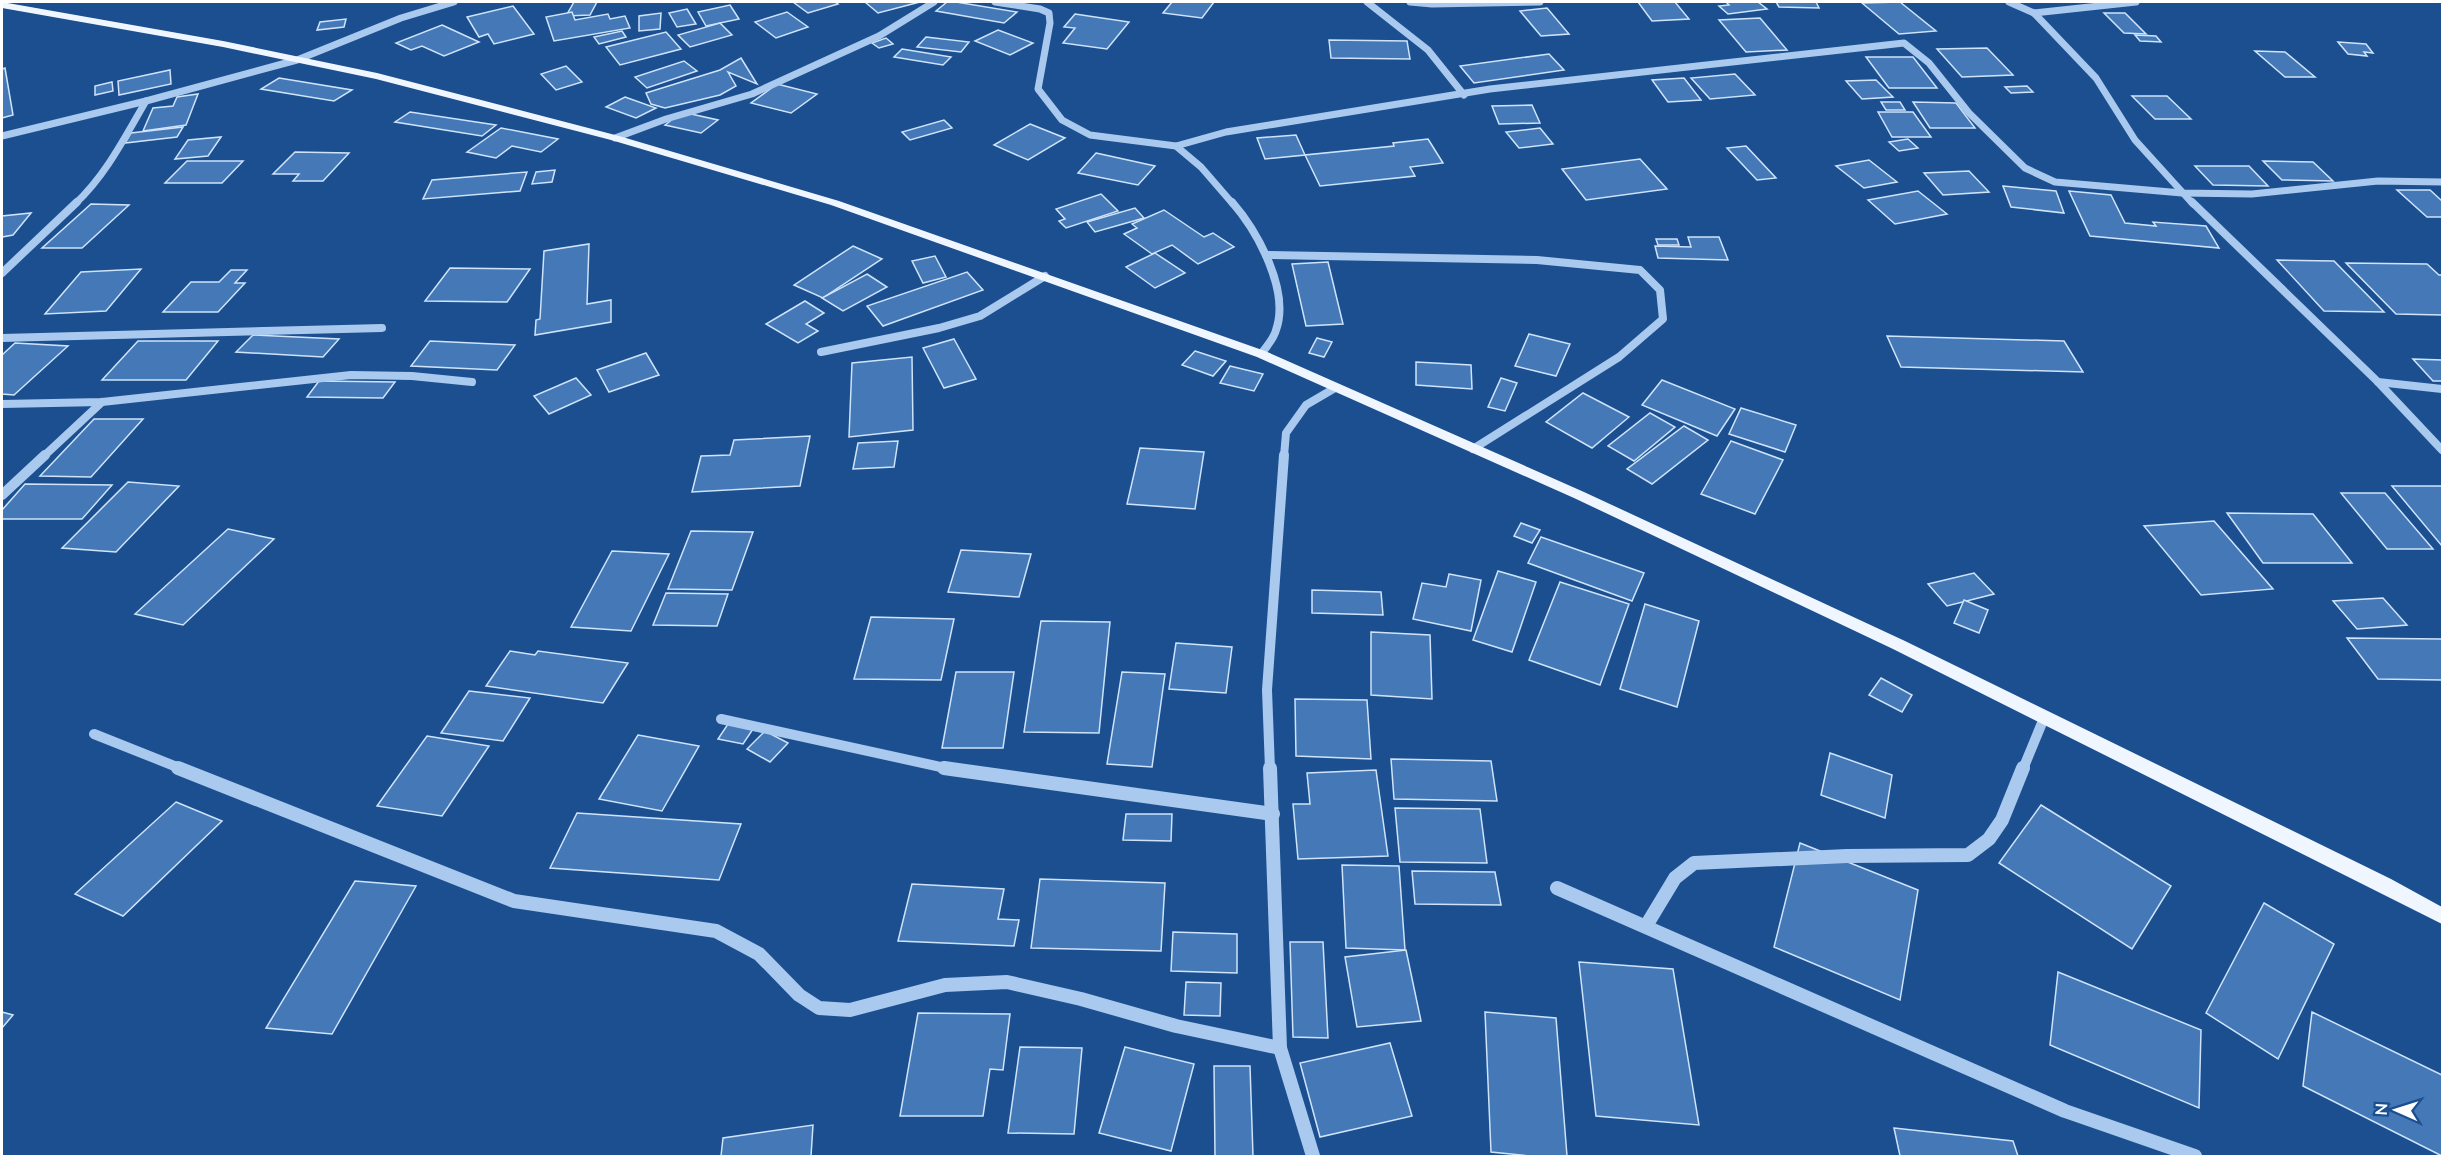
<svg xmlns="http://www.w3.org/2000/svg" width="2444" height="1158" font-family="Lato,sans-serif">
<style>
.building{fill:#4478b7;stroke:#cfe3fa;stroke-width:1.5}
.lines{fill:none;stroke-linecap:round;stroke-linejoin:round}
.minor-far3{stroke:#a9c9ee;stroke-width:7}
.minor-far2{stroke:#a9c9ee;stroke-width:8}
.minor-far1{stroke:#a9c9ee;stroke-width:10}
.minor{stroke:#a9c9ee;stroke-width:14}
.major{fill:#f0f6ff;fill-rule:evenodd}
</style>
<rect width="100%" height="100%" fill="#1b4f8f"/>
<!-- building -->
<g class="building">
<polygon points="574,2 618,2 597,2 590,15 566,16"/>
<polygon points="793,2 835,2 838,4 808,13"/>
<polygon points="865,2 920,2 878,13"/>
<polygon points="947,2 956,2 1017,12 1004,23 936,11"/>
<polygon points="1172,2 1214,2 1202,18 1163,13"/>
<polygon points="1638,2 1675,2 1689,19 1652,21"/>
<polygon points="1726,2 1758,2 1767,9 1728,14 1719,6 1729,5"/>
<polygon points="1776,2 1816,2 1819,8 1779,7"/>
<polygon points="1900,2 1936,31 1899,34 1862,3"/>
<polygon points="730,5 739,19 706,26 698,12"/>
<polygon points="513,6 534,34 494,44 488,34 479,37 467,17"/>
<polygon points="1547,8 1569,34 1541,36 1520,11"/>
<polygon points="687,9 696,24 677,27 669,13"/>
<polygon points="572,12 575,20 608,14 610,19 625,16 630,28 554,41 546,17"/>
<polygon points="787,12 808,27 776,38 755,22"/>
<polygon points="661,13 660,29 639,31 639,16"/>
<polygon points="2104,13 2125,13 2146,34 2124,33"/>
<polygon points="1075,14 1129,22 1107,49 1063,43 1075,28 1064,27"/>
<polygon points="1760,18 1787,50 1746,52 1719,20"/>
<polygon points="346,19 344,27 317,30 320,22"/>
<polygon points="720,23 732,35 690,47 678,35"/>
<polygon points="442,25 479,42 444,56 422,46 411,50 396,43"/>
<polygon points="998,30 1033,43 1010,55 975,41"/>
<polygon points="622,31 626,37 599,44 594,37"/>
<polygon points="666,32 681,49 620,65 606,47"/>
<polygon points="2135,35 2156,36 2161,42 2140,41"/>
<polygon points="926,37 969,42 961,52 917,47"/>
<polygon points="886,38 893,44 879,48 872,43"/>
<polygon points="1329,40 1407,41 1410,59 1331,58"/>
<polygon points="2338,42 2366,44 2373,53 2364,52 2367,56 2348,54"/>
<polygon points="1987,48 2013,75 1962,77 1937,49"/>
<polygon points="902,49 951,57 943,65 894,57"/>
<polygon points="2255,51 2285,52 2315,77 2285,77"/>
<polygon points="1549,54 1564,70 1474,83 1460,66"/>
<polygon points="1866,57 1913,57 1937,88 1889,88"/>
<polygon points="741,58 757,84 728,72 736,86 720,95 665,108 651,104 646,93 720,70"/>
<polygon points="684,61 697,71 647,88 635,77"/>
<polygon points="566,66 582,82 556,90 541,74"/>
<polygon points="5,68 13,115 2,118 2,69"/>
<polygon points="170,70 171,84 119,95 118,81"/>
<polygon points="1735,74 1755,95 1710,99 1691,78"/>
<polygon points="279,78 352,90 334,101 261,89"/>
<polygon points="1684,78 1701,100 1668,102 1652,80"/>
<polygon points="1876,80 1893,97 1862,99 1846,81"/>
<polygon points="112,82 113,91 95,95 95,86"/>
<polygon points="777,84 817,94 791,113 751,103"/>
<polygon points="2027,86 2033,92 2011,93 2005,87"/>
<polygon points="198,94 186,125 143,131 153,108 173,106 177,97"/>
<polygon points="2132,96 2167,96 2191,119 2155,119"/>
<polygon points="625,97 656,108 636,118 606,107"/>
<polygon points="1881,102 1900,102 1905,110 1886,110"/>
<polygon points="1913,102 1956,103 1975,128 1930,128"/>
<polygon points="1532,105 1540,123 1499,124 1492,106"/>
<polygon points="410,112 496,125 482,136 395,122"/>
<polygon points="682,112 718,120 701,133 665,125"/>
<polygon points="1878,112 1913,112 1931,137 1892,137"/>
<polygon points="944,120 952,128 910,140 902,132"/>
<polygon points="1030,124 1065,138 1028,160 994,145"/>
<polygon points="183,127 177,137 125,143 131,133"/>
<polygon points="501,128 558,139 541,152 512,146 496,158 467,152"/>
<polygon points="1540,128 1553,144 1519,148 1506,132"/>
<polygon points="1296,135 1305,155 1265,159 1257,138"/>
<polygon points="221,137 208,156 175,159 188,140"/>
<polygon points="1428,139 1443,163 1410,167 1415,176 1320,186 1305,155 1394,146 1393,143"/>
<polygon points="1908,139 1918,148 1899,151 1889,142"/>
<polygon points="1746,146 1776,178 1757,180 1727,148"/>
<polygon points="295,152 349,153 323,181 293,181 299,174 273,174"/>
<polygon points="1096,153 1155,166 1138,185 1078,173"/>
<polygon points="1640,159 1667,189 1586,200 1562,169"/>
<polygon points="1869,160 1897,182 1864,188 1836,166"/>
<polygon points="187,161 243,161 222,183 165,183"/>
<polygon points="2263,161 2313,162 2333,181 2282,180"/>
<polygon points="2195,166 2249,166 2268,186 2213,185"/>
<polygon points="555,170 552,182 532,184 536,172"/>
<polygon points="1969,171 1989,192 1943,195 1924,173"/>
<polygon points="527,172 520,191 423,199 432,180"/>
<polygon points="2003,186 2056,191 2064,213 2011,207"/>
<polygon points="2397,190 2430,190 2442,201 2442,217 2427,217"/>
<polygon points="1918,191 1947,214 1895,224 1868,200"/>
<polygon points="2069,191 2111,195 2125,223 2156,226 2153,222 2206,226 2219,248 2090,236"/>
<polygon points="1101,194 1118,211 1066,228 1059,221 1065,219 1056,209"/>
<polygon points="91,204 129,205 82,248 42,248"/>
<polygon points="1135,208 1144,218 1095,232 1087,222"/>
<polygon points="1164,210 1204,237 1213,233 1234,247 1198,264 1172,245 1152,254 1124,234 1137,228 1132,224"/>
<polygon points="31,213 13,235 2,237 2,216"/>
<polygon points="1688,237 1719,237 1728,260 1658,258 1655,246 1691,247"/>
<polygon points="1656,239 1677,239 1679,245 1658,245"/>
<polygon points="589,244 587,304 611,300 611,322 535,335 536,320 540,319 544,251"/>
<polygon points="853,246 882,259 823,298 794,285"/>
<polygon points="1155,253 1185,273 1155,288 1126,267"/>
<polygon points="935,256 946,277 923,283 912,261"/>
<polygon points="2277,260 2334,261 2384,312 2324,311"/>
<polygon points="1328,262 1343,324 1306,326 1292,264"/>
<polygon points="2346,263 2427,264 2439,275 2442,275 2442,315 2396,314"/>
<polygon points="450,268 530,269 507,302 425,301"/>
<polygon points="141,269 106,311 45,314 81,272"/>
<polygon points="231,270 247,270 235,283 245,283 218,312 163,312 191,282 219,282"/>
<polygon points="967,272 983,290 883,326 867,306"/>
<polygon points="867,274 887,287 843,311 822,298"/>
<polygon points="805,301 824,313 806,324 818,331 798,343 766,324"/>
<polygon points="1529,334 1570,344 1556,376 1515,366"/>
<polygon points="253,335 339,339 323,357 236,352"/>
<polygon points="1887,336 2064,341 2083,372 1901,367"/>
<polygon points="1317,338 1332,342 1324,357 1309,353"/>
<polygon points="954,339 976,379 944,388 923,348"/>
<polygon points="138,341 218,341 186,380 102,380"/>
<polygon points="430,341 515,345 497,370 411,366"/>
<polygon points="15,343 68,346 14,395 2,394 2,355"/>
<polygon points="1195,351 1226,361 1213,376 1182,365"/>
<polygon points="646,353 659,375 609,392 597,370"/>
<polygon points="912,357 913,430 849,437 852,363"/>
<polygon points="2413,359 2442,360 2442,381 2433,381"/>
<polygon points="1416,362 1471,365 1472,389 1416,385"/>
<polygon points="1230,366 1263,374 1254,391 1220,383"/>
<polygon points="576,378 591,395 549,414 534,396"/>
<polygon points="1501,378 1517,383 1505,411 1488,407"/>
<polygon points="1662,380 1735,409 1717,436 1642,405"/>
<polygon points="319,381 395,382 383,398 307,397"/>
<polygon points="1583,393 1629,417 1592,448 1546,422"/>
<polygon points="1741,408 1796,425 1785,452 1729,434"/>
<polygon points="1650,413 1675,427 1634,461 1608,446"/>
<polygon points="94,419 143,419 91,477 40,476"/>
<polygon points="1684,426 1708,440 1652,484 1627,469"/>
<polygon points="810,436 800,486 692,492 701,456 730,455 734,440"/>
<polygon points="898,441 894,467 853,469 858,443"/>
<polygon points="1731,441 1783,460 1755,514 1701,494"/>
<polygon points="1140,448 1204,452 1195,509 1127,504"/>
<polygon points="128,482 179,486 116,552 62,548"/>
<polygon points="25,484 112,485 82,519 2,519 2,510"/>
<polygon points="2392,486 2442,486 2442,546"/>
<polygon points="2341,493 2385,493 2433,549 2387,549"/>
<polygon points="2227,513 2313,514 2352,563 2263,563"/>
<polygon points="2214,521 2273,589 2201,595 2144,526"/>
<polygon points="1521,523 1540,530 1532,543 1514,536"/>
<polygon points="228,529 274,539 183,625 135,614"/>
<polygon points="691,531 753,532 732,590 668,589"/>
<polygon points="1541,537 1644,573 1632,601 1528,563"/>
<polygon points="961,550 1031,554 1019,597 948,592"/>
<polygon points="612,551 669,554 631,631 571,627"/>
<polygon points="1498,571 1536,582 1512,652 1473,640"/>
<polygon points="1974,573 1994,594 1947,606 1928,584"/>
<polygon points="1449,574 1481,580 1471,631 1413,619 1422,583 1446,587"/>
<polygon points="1560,582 1629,604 1600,685 1529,660"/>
<polygon points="1312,590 1381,592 1383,615 1312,613"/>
<polygon points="666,593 728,594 717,626 653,625"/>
<polygon points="2383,598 2407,625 2357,629 2333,601"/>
<polygon points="1964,600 1988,610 1979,633 1954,623"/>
<polygon points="1645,604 1699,621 1677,707 1620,689"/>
<polygon points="871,617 954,619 941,680 854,679"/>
<polygon points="1041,621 1110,622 1099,733 1024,732"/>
<polygon points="1371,632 1430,635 1432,699 1371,695"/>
<polygon points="2347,638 2442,639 2442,680 2378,679"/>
<polygon points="1176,643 1232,647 1226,693 1169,689"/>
<polygon points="510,651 535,655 538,651 628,663 603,703 486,686"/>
<polygon points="956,672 1014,672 1003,748 942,748"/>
<polygon points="1122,672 1165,674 1152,767 1107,764"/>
<polygon points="1881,678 1912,695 1902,712 1869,695"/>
<polygon points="469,691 530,698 503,741 441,733"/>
<polygon points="1295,699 1367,700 1371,759 1296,756"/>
<polygon points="730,721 755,726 743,744 718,739"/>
<polygon points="765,731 788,743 770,762 747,749"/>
<polygon points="638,735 699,746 662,811 599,799"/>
<polygon points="427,736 489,746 442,816 377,806"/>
<polygon points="1830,753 1892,775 1885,818 1821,795"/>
<polygon points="1391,759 1491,761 1497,801 1394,799"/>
<polygon points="1376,770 1388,856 1298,859 1293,804 1310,804 1307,773"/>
<polygon points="176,802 222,821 123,916 75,894"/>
<polygon points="2041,805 2171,886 2132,949 1999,863"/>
<polygon points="1395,808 1480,809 1487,863 1400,862"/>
<polygon points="577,813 741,824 719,880 550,868"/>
<polygon points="1126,814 1172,814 1171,841 1123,840"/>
<polygon points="1800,843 1918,890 1900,1000 1774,947"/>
<polygon points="1342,865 1399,866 1405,950 1346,948"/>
<polygon points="1412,871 1495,872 1501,905 1415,904"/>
<polygon points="1040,879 1165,883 1161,951 1031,948"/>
<polygon points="355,881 416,886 332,1034 266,1028"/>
<polygon points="912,884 1004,889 998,919 1019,920 1014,946 898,941"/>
<polygon points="2264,903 2334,944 2278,1059 2206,1013"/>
<polygon points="1173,932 1237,934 1237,973 1171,971"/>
<polygon points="1290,942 1323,942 1328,1038 1293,1037"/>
<polygon points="1406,950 1421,1021 1357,1027 1345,957"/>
<polygon points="1579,962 1673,969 1699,1125 1596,1116"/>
<polygon points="2058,972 2201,1030 2199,1108 2050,1045"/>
<polygon points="1186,982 1221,983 1220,1016 1184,1015"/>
<polygon points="2,1012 13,1015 2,1028"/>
<polygon points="1485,1012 1556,1018 1567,1156 1530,1156 1491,1152"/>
<polygon points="2312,1012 2442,1075 2442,1156 2303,1086"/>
<polygon points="918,1013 1010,1014 1003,1070 990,1069 983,1116 900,1116"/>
<polygon points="1390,1043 1412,1116 1320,1137 1300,1063"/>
<polygon points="1020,1047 1082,1048 1074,1134 1008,1133"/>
<polygon points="1125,1047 1194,1064 1171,1151 1099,1133"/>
<polygon points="1214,1066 1250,1066 1253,1156 1215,1156"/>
<polygon points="813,1125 811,1156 721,1156 723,1138"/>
<polygon points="1894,1128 2013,1141 2018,1156 1900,1156"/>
</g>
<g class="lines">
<!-- minor-far3 -->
<g class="minor-far3">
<polyline points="995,2 1040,9 1049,13 1050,23 1038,89 1062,120 1090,135 1176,146 1201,167 1233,204"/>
<polyline points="1367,2 1428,50 1464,95"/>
<polyline points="1410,2 1432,4 1540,2"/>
<polyline points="2009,2 2034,13 2096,78 2135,140 2193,204"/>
<polyline points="2034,13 2136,2"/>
<polyline points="2,136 146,101 297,60 401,18 454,2"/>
<polyline points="615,138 666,119 752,94 879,36 934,2"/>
<polyline points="1176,146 1226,132 1490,89 1904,43 1929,63 1969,113 2025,168 2055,182 2182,193 2252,194 2378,181 2442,182"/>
<path d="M 75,204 C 106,175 125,137 146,101"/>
</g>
<!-- minor-far2 -->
<g class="minor-far2">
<path d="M 1232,202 C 1258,232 1290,291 1276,330 C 1274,339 1266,347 1261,354"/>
<polyline points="2192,202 2378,382 2442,450"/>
<polyline points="1266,255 1537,260 1640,270 1660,290 1663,319 1619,357 1473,449"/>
<polyline points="2,273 77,202"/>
<polyline points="2,338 382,328"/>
<polyline points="821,352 939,328 980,316 1045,276"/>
<polyline points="2378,382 2442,389"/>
<polyline points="2,404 102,402 351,375 412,376 472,382"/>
<polyline points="44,456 102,402"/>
<polyline points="1284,456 1286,433 1306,405 1335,388"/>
</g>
<!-- minor-far1 -->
<g class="minor-far1">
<polyline points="2,495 45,455"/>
<polyline points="721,719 950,769"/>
<polyline points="94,734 182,769"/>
<polyline points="1270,769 1267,690 1284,455"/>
<polyline points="2023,769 2044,718"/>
</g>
<!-- minor -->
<g class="minor">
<polyline points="178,768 514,901 716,931 759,954 799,995 819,1008 850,1010 945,985 1007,982 1081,999 1176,1026 1280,1048"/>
<polyline points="944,768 1273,814"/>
<polyline points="1270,768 1280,1048 1313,1156"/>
<polyline points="1557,888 2065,1111 2195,1156"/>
<polyline points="1646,926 1675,878 1694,863 1847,856 1968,855 1989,839 2002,820 2023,768"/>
</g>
<!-- major -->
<polygon class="major" points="2,2 223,41 377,73 619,136 839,201 1265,351 1584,492 1905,641 2391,879 2442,907 2442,924 1893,649 1574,498 1257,357 831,205 611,140 376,79 223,47 2,8"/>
</g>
<!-- border -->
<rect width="2444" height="1158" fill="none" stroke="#ffffff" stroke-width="6"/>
<!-- north arrow -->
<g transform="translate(2396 1110) rotate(273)" stroke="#1b4f8f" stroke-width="4.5" paint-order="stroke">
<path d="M0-4.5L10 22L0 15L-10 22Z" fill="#ffffff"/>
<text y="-9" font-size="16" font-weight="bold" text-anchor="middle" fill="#ffffff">N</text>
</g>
</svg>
